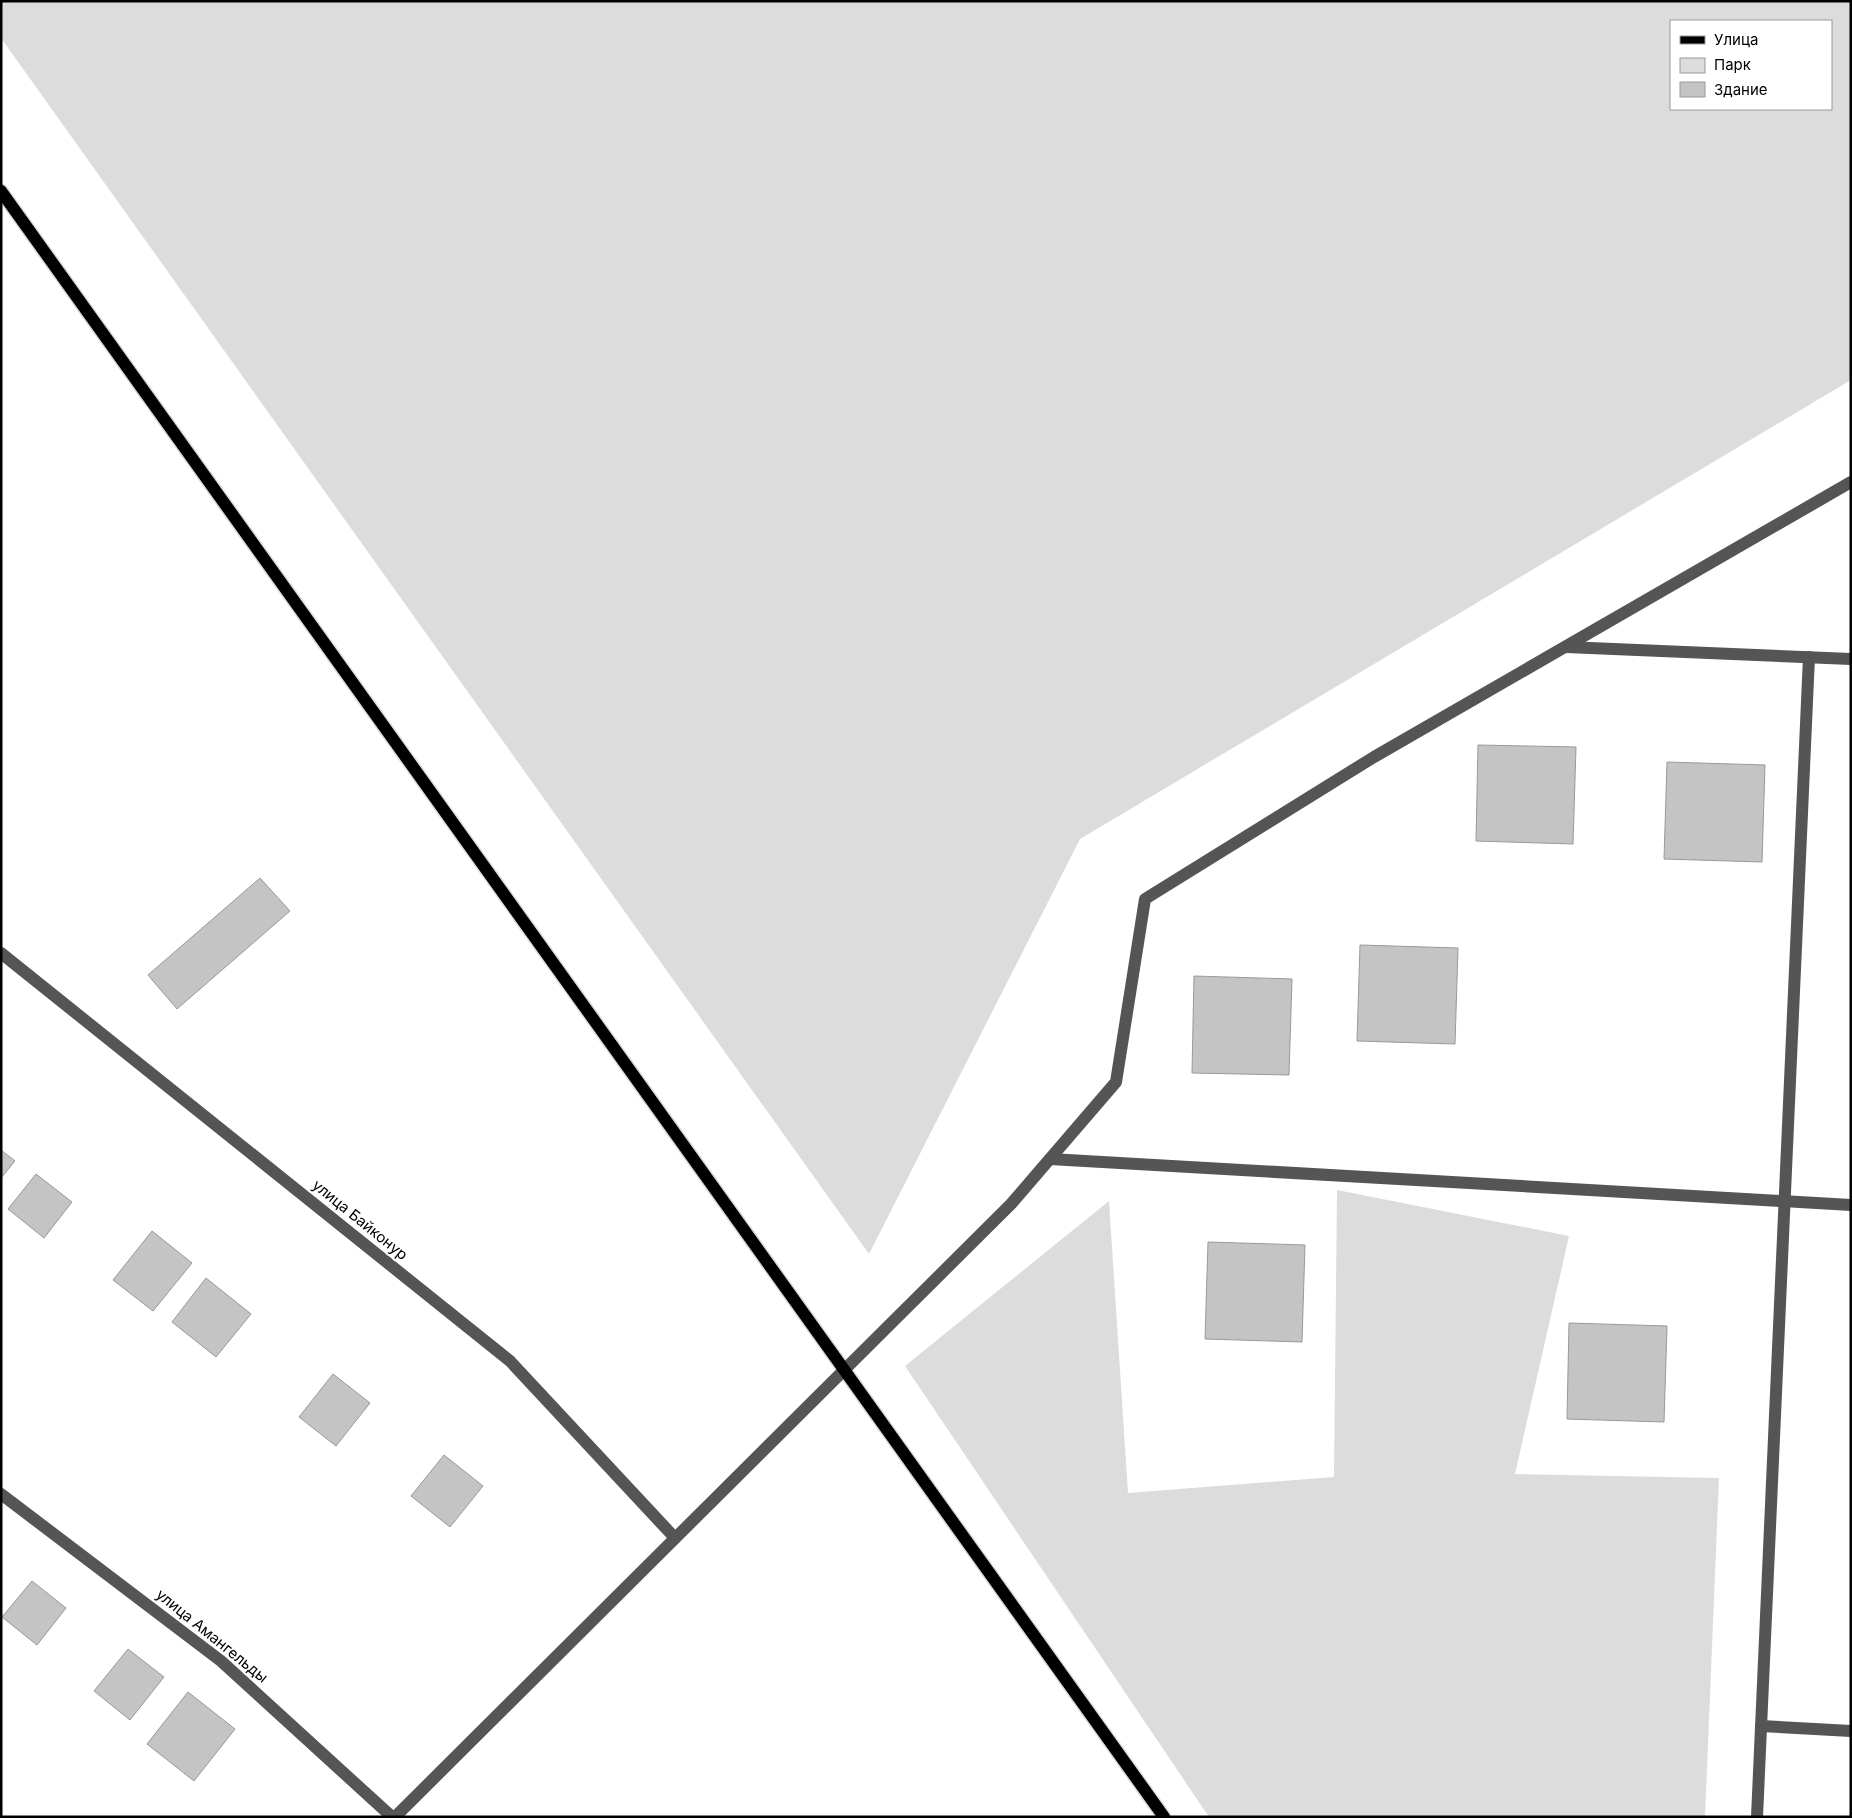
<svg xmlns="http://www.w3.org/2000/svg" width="1852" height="1818" font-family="Inter,sans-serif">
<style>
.green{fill:#dcdcdc;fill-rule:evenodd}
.building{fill:#c4c4c4;stroke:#999}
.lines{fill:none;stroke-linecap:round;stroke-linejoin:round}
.major-casing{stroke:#dbdbdb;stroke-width:15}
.minor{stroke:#555;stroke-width:12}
.major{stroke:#000;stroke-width:12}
.labels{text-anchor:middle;stroke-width:4;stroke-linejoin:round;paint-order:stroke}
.street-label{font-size:15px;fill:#000;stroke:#fff}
</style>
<rect width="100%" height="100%" fill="#fff"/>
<!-- green -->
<g class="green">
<path d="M 1,1 L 1851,1 L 1851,380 L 1080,839 L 869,1254 L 1,38 ZM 1671,21 L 1831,21 L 1831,109 L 1671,109 Z"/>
<polygon points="1337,1190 1569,1236 1515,1474 1719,1478 1705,1817 1209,1817 905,1366 1109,1201 1128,1493 1334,1477"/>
</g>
<!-- building -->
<g class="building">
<polygon points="1478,745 1576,747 1573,844 1476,841"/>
<polygon points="1667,762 1765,765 1762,862 1664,859"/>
<polygon points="260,878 290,911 177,1009 148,975"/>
<polygon points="1360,945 1458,948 1455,1044 1357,1041"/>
<polygon points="1194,976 1292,979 1289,1075 1192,1073"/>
<polygon points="1,1150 15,1161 1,1178"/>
<polygon points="36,1174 72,1202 44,1238 8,1209"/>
<polygon points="152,1231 192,1263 153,1311 113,1280"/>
<polygon points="1208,1242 1305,1245 1302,1342 1205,1339"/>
<polygon points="206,1278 251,1314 216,1357 172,1322"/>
<polygon points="1569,1323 1667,1326 1664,1422 1567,1419"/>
<polygon points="333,1374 370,1403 336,1446 299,1417"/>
<polygon points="444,1455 483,1486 450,1527 411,1496"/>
<polygon points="32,1581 66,1608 37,1645 2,1617"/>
<polygon points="128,1649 164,1677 130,1720 94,1691"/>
<polygon points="188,1692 235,1729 194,1781 147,1744"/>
</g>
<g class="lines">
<defs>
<polyline id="major" points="1,191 1164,1817"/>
</defs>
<!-- major casing -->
<use href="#major" class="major-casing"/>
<!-- minor -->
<g class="minor">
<polyline points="1566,647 1851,659"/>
<polyline points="1,953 510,1361 675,1538"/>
<polyline points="1050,1159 1851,1205"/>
<polyline points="1,1494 221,1661 392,1817"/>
<polyline points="1761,1726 1851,1731"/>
<polyline points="395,1817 1011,1204 1116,1082 1145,899 1374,757 1851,482"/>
<polyline points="1757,1817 1809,657"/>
</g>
<!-- major -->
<use href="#major" class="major"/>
</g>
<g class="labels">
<!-- street labels -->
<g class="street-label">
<text transform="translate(360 1220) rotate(39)" y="5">улица Байконур</text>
<text transform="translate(212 1636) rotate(39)" y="5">улица Амангельды</text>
</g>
</g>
<!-- border -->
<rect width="1852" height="1818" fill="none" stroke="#000000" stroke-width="5"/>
<!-- legend -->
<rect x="1670" y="20" width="162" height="90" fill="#ffffff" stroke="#999999"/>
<rect x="1680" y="36" width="25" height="8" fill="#000000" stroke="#999999"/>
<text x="1714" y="45" font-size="15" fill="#000000">Улица</text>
<rect x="1680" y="58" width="25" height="15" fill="#dcdcdc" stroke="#999999"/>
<text x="1714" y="70" font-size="15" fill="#000000">Парк</text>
<rect x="1680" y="82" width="25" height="15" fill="#c4c4c4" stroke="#999999"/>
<text x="1714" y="95" font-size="15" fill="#000000">Здание</text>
</svg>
